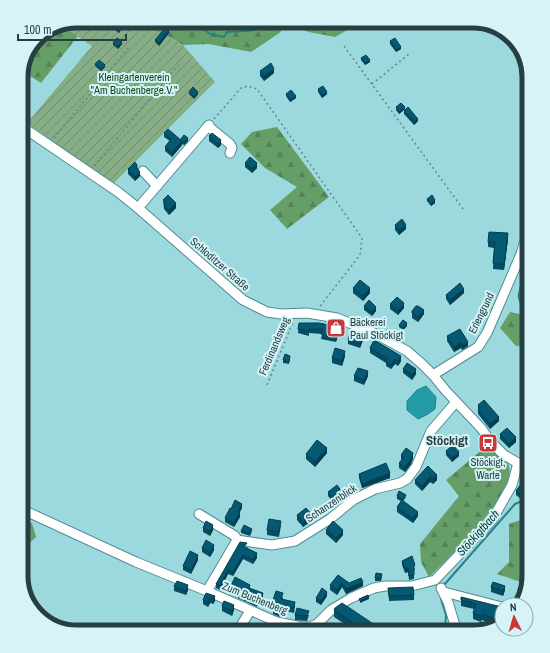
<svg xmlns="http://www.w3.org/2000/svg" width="550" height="653" font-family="'Archivo Narrow',sans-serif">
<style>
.forest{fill:url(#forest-firs)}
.garden{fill:url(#garden-furrows)}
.water{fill:#249ca7;stroke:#258089}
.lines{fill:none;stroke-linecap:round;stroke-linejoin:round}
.stream{stroke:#258089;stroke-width:2}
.minor-casing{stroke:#508c92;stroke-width:11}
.path{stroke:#5f898d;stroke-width:1.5;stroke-dasharray:2 3;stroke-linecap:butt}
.minor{stroke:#fff;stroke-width:9}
.wall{fill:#044d62}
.shaded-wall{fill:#043e50}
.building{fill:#055972;stroke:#043e50}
.labels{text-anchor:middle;stroke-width:4;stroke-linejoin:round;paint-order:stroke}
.park-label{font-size:11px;fill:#0c4a14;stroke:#d6f4f7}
.street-label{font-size:11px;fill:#263f42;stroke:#d6f4f7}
.poi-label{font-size:11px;fill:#263f42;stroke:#d6f4f7;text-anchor:start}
.water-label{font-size:12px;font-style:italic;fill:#01373c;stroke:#d6f4f7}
.quarter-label{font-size:13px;font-weight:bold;fill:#263f42;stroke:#d6f4f7}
.rim{fill:none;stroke:#263f42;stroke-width:5}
</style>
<defs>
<pattern id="forest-firs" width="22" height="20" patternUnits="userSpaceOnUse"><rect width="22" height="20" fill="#669e67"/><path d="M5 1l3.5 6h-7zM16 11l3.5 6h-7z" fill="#548256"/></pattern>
<pattern id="garden-furrows" width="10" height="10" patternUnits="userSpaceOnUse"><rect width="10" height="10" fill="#86ad86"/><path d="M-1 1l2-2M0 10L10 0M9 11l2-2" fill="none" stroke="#6d8e6f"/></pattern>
</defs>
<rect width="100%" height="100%" fill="#9cd9df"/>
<!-- forest -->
<g class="forest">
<polygon points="126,21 363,21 335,37 309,32 287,25 278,34 251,52 209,44 183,45 166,35"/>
<polygon points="63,26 78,36 41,83 22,71 40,35"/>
<polygon points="277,127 329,197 287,229 270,210 297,187 265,168 241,144 252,132"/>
<polygon points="510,312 529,316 529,346 516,346 500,328"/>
<path d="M 488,445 C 493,450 505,459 508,464 C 521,491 447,559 429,577 L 421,562 L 420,544 L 459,496 L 446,480 Z"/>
<polygon points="529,517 529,576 527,584 497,574 509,562 509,524"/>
<polygon points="21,520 32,523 36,537 21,551"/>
</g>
<!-- garden -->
<polygon class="garden" points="77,21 126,21 166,35 183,45 215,82 113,184 27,123 92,46 68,30"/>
<!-- water -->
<g class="water">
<polygon points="529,249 529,307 520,303 518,296"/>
<polygon points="426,386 436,397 435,409 428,414 418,419 407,410 407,401 417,390"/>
</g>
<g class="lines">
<!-- stream -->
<g class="stream">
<path d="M 194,21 L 210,34 L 224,37 L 227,32 C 241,31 258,32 271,24 L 272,21"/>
<polyline points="444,585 515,504 529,498"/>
<polyline points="441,599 446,615 445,632"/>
</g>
<defs>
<g id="minor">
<polyline points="21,126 118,192 138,208 243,300 267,312 281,314 307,313 337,318 374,333 407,351 422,364 433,375 446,391 481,428 491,442 504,455 518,463 529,464"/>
<polyline points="208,126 230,144 232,148 230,153"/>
<polyline points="143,171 157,186"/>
<polyline points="138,208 209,125"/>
<polyline points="433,375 478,347 487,333 521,254 524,244 527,241"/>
<polyline points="21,509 136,562 207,591 277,622 302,627 310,627 317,624 331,610 351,598 374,588 385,586 412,586 435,580 492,520 512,485 518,463"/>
<polyline points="199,514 235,536 237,540"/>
<polyline points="441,588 448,602 457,632"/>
<polyline points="207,591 237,540 272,545 295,541 330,519 353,500 375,489 400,483 407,479 416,467 431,431 456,402"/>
<polyline points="444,592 502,607"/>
<polyline points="237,632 250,611"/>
</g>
</defs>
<!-- minor casing -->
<use href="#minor" class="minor-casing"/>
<!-- path -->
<g class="path">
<polyline points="344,46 463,209"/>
<polyline points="372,84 409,54"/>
<polyline points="214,119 241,88 248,86 257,89 362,238 360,255 321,305 320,308"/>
<polyline points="54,138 129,47"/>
<polyline points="94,166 180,63"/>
<polyline points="267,385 293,322"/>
</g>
<!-- minor -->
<use href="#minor" class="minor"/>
</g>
<!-- wall -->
<g class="wall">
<polygon points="104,21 118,21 122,28 119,33 104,22"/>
<polygon points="169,33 159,46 155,42 155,40"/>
<polygon points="390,41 401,49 396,52 390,44"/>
<polygon points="113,43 122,44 118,49 113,45"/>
<polygon points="361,58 370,62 365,65 361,60"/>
<polygon points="95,64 105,67 101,71 95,66"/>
<polygon points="260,71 274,73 264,81 260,76"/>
<polygon points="318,89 327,94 322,98 318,92"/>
<polygon points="189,92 198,94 194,99 189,94"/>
<polygon points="286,94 296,98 290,102 286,96"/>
<polygon points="396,107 405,109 399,114 396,110"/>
<polygon points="404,111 418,121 414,125 404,114"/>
<polygon points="164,133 180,140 188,141 184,145 182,144 182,145 172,157 165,151 165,147 170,141 164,137"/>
<polygon points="209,136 221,145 218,148 209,141"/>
<polygon points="245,163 257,168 252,173 245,167"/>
<polygon points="137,168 140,176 135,181 128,174 128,169"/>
<polygon points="427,199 435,203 431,206 427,201"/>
<polygon points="163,200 176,208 169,215 164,209"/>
<polygon points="395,225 406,229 399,235 395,230"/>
<polygon points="508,239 504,270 493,269 494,248 488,247 488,242"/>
<polygon points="353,288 370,293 363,301 353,293"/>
<polygon points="464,293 450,305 446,299 446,295"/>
<polygon points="390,304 404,308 398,315 390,309"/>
<polygon points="364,306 376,311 372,316 364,310"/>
<polygon points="412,311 424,314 418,322 412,318"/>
<polygon points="299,323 339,332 336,342 321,339 322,334 309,333 309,336 298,333"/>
<polygon points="399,325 407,326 403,330 399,327"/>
<polygon points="447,336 468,346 462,350 461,348 454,352 447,341"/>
<polygon points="348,339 363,340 360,348 348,344"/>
<polygon points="370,348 401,361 398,366 395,364 391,369 386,366 386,363 370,353"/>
<polygon points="345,356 342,366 332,363 332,358"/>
<polygon points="290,358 289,364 283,363 283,360"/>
<polygon points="403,369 416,374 412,380 403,373"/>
<polygon points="354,376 368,376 364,385 354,381"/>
<polygon points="478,405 499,421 490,429 478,414"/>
<polygon points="500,434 516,442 509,448 500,439"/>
<polygon points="446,451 459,456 452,462 446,455"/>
<polygon points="327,453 315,467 306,459 306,454"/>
<polygon points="401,455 413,458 411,464 405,472 399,468 399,463 402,460 401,459"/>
<polygon points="428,466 437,480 433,484 430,482 422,491 415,484 415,480"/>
<polygon points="529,473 529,490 522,500 516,495 516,491"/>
<polygon points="359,474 390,478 362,488 359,478"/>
<polygon points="328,492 342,496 334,503 328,496"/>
<polygon points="397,496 406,497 403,501 418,516 413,523 397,512 397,507 401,501 397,499"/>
<polygon points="242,508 239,513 240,517 234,527 225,522 225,518 231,509"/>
<polygon points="297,515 312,520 303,527 297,520"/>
<polygon points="281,525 279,537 267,535 267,530"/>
<polygon points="203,528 213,530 210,536 203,532"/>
<polygon points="326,530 343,535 336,543 326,534"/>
<polygon points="241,531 252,531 250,536 241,533"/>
<polygon points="247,547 257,558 253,564 243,559 233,576 228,574 220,590 216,588 216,584"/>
<polygon points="202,548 214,550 210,557 202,552"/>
<polygon points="198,560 191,574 183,570 183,566"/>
<polygon points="402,561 415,569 414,570 414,579 409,580 408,572 405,573 402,565"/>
<polygon points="338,575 349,583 363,586 346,594 342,587 337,595 330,590 330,585"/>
<polygon points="382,577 381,581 375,581 375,578"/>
<polygon points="174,586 188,590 186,595 174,591"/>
<polygon points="491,587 505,590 503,596 491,592"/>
<polygon points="250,588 263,598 261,605 258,604 257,607 229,594 229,590"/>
<polygon points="388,588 414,595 414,600 389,601"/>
<polygon points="206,593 215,601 213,604 210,603 208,607 203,604 203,600"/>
<polygon points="327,596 321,605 316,602 316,598"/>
<polygon points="283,597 283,600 295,606 294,613 282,610 280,617 273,614 273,608 272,607 272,603"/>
<polygon points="461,600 502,607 502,623 501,623 496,622 495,625 482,620 481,622 473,619 473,613 474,609 461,606"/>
<polygon points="222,606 234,610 232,616 222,611"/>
<polygon points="334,610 381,632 357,632 334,617"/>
<polygon points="295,615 309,615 307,621 295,620"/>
</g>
<!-- shaded-wall -->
<g class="shaded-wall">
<polygon points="122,24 122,28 119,33 119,28"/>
<polygon points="169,30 169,33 159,46 159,43"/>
<polygon points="122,41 122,44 118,49 118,47"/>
<polygon points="401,47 401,49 396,52 396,50"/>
<polygon points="370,60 370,62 365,65 365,63"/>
<polygon points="105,65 105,67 101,71 101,69"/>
<polygon points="274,69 274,73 264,81 264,76"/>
<polygon points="198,92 198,94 194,99 194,97"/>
<polygon points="327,92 327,94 322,98 322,95"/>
<polygon points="296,96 296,98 290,102 290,100"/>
<polygon points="405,107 405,109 399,114 399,112"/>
<polygon points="418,119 418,121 414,125 414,122"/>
<polygon points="188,138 188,141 184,145 184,143"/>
<polygon points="221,140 221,145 218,148 218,144"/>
<polygon points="182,141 182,145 172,157 172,153"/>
<polygon points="257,163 257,168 252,173 252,169"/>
<polygon points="140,172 140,176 135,181 135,177"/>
<polygon points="435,200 435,203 431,206 431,204"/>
<polygon points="176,203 176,208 169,215 169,210"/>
<polygon points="406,225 406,229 399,235 399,230"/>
<polygon points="508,233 508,239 504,270 504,265"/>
<polygon points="370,288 370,293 363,301 363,296"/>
<polygon points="464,289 464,293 450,305 450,300"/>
<polygon points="404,303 404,308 398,315 398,311"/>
<polygon points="376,307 376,311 372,316 372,312"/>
<polygon points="424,310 424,314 418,322 418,317"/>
<polygon points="407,323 407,326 403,330 403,328"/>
<polygon points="339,327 339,332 336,342 336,338"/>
<polygon points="363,335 363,340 360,348 360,344"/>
<polygon points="468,342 468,346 462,350 462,345"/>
<polygon points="461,343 461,348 454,352 454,347"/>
<polygon points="345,351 345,356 342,366 342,361"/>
<polygon points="401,356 401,361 398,366 398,361"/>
<polygon points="395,359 395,364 391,369 391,365"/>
<polygon points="416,369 416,374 412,380 412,375"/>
<polygon points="368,371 368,376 364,385 364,380"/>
<polygon points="499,417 499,421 490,429 490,424"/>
<polygon points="516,437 516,442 509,448 509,444"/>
<polygon points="327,448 327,453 315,467 315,462"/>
<polygon points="459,452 459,456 452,462 452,458"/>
<polygon points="413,453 413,458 411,464 405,472 405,467"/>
<polygon points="390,473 390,478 362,488 362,484"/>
<polygon points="437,475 437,480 433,484 433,479"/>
<polygon points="430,477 430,482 422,491 422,486"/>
<polygon points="529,486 529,490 522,500 522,495"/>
<polygon points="342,492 342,496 334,503 334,499"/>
<polygon points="242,504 242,508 238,516 238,512"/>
<polygon points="418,512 418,516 413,523 413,519"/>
<polygon points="240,513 240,517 234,527 234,523"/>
<polygon points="312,515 312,520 303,527 303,523"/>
<polygon points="213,525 213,530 210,536 210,531"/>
<polygon points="343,530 343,535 336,543 336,538"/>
<polygon points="214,545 214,550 210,557 210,553"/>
<polygon points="257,553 257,558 253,564 253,560"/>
<polygon points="198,555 198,560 191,574 191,570"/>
<polygon points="243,555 243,559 233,576 233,572"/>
<polygon points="408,568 408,572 405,573 405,569"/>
<polygon points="228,570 228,574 220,590 220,586"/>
<polygon points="363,582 363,586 346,594 346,589"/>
<polygon points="342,583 342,587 337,595 337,590"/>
<polygon points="188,585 188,590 186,595 186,591"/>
<polygon points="505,586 505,590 503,596 503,591"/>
<polygon points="327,592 327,596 321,605 321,601"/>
<polygon points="263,593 263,598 261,605 261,600"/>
<polygon points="215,596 215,601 213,604 213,599"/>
<polygon points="369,597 369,599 360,603 360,601"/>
<polygon points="210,598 210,603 208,607 208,602"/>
<polygon points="234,605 234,610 232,616 232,611"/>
<polygon points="282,606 282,610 280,617 280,612"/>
<polygon points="496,616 496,622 495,625 495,619"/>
</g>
<!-- building -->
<g class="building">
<polygon points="109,21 118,21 122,24 119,28"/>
<polygon points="166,27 169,30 159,43 155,40"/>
<polygon points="117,38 122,41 118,47 113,43"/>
<polygon points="395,38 401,47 396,50 390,41"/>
<polygon points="366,55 370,60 365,63 361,58"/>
<polygon points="99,60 105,65 101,69 95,64"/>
<polygon points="271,63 274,69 264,76 260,71"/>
<polygon points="323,86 327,92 322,95 318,89"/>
<polygon points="193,87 198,92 194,97 189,92"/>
<polygon points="291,90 296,96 290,100 286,94"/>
<polygon points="401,103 405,107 399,112 396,107"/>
<polygon points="408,107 418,119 414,122 404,111"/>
<polygon points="168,129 182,141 172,153 165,147 171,139 164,133"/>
<polygon points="212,133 221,140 218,144 209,136"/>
<polygon points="184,135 188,138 184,143 180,140"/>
<polygon points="250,157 257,163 252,169 245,163"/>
<polygon points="135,162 137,165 137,168 140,172 135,177 128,169"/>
<polygon points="168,195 176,203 169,210 164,205 166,203 163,200"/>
<polygon points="432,195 435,200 431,204 427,199"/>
<polygon points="402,219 406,225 399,230 395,225"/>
<polygon points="489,232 508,233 504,265 493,263 495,242 488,242"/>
<polygon points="360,280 370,288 363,296 353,288"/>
<polygon points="460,283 464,289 450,300 446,295"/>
<polygon points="397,297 404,303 398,311 390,304"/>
<polygon points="369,300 376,307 372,312 364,306"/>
<polygon points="416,306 418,306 424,310 418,317 412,313 412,311"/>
<polygon points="403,320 407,323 403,328 399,325"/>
<polygon points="299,323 319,323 339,327 336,338 321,334 323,329 309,329 309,331 298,329"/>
<polygon points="460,329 468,342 462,345 461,343 454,347 447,336"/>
<polygon points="351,331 363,335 360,344 348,339"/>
<polygon points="374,340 401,356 398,361 395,359 391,365 386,362 388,359 370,348"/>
<polygon points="335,348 345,351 342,361 332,358"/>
<polygon points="285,354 290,356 289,362 283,360"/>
<polygon points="407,363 416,369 412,375 403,369"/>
<polygon points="358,368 368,371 364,380 354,376"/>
<polygon points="484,400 499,417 490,424 478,410 480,408 478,405"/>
<polygon points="507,428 516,437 509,444 500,434"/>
<polygon points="317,440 327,448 315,462 306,454"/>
<polygon points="453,445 459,452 452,458 446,451"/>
<polygon points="406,448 413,453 411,459 405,467 399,463 404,457 401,455"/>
<polygon points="386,463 390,473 362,484 359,474"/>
<polygon points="428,466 437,475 433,479 430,477 422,486 415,480"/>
<polygon points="529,473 529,486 522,495 516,491"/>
<polygon points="337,485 342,492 334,499 328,492"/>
<polygon points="399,491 406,495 403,500 397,496"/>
<polygon points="235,500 242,504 238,512 240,513 234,523 225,518 230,508 231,509"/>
<polygon points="402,500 418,512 413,519 397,507"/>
<polygon points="306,508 312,515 303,523 297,515"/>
<polygon points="269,519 281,521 279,532 267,530"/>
<polygon points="206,521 213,525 210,531 203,528"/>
<polygon points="333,521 343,530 336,538 326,530"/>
<polygon points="244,525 252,529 250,533 241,531"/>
<polygon points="206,540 214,545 210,553 202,548"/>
<polygon points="240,542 247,543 244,547 257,553 253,560 243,555 233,572 228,570 220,586 216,584"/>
<polygon points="190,551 198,555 191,570 183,566"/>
<polygon points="412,556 415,565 414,566 414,575 409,576 408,568 405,569 402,561"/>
<polygon points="376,573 382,574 381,578 375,578"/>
<polygon points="338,575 349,583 361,578 363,582 346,589 342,583 337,590 330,585"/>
<polygon points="235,577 250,585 249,588 263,593 261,600 258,600 257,602 229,590"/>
<polygon points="177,581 188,585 186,591 174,586"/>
<polygon points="493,582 505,586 503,591 491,587"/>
<polygon points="413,587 414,595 389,596 388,588"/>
<polygon points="322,588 327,592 321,601 316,598"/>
<polygon points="276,591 283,593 281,599 295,602 294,608 282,606 280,612 273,609 275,604 272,603"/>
<polygon points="206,593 215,596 213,599 210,598 208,602 203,600"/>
<polygon points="368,595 369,597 360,601 359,599"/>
<polygon points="461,597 502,607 502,618 496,616 495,619 482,614 481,616 473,613 476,604 461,600"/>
<polygon points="224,601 234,605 232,611 222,606"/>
<polygon points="342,603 381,629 380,632 367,632 334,610 335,608"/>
<polygon points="297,608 309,611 307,616 295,615"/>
<polygon points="283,625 293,627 292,632 281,632"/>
</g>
<!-- icons -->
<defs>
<symbol id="shop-square" viewBox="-11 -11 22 22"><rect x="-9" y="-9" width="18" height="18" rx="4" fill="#c8393b" stroke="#d6f4f7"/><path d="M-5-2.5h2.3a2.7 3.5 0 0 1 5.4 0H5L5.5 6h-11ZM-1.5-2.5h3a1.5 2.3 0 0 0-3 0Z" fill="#fff"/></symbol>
<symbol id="bus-square" viewBox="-11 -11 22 22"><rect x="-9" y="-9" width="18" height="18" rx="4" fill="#c8393b" stroke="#d6f4f7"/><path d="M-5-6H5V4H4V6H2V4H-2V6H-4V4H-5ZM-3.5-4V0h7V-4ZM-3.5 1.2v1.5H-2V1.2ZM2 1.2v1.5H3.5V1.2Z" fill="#fff"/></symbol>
</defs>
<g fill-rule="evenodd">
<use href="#shop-square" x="325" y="317" width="22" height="22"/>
<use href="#bus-square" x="477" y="432" width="22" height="22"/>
</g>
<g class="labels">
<!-- park labels -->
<g class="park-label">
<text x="134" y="81">Kleingartenverein<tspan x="134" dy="13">"Am Buchenberge.V."</tspan></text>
</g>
<!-- street labels -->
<g class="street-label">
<text transform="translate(220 264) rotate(41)" y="4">Schloditzer Straße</text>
<text transform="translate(481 313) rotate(-64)" y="4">Erlengrund</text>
<text transform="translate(274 346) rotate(-67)" y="4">Ferdinandsweg</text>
<text transform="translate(331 503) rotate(-34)" y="4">Schanzenblick</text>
<text transform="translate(255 598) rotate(22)" y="4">Zum Buchenberg</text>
</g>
<!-- poi labels -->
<g class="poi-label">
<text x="350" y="326">Bäckerei<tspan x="350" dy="13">Paul Stöckigt</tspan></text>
<text x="488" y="466" text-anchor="middle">Stöckigt,<tspan x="488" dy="13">Warte</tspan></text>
</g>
<!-- water labels -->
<g class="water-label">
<text transform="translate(478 533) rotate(-48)" y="4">Stöckigtbach</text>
</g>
<!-- quarter labels -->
<g class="quarter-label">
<text x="447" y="445">Stöckigt</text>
</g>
</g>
<!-- crop -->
<path d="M0 0H550V653H0ZM77 28H473A49 49 0 0 1 522 77V576A49 49 0 0 1 473 625H77A49 49 0 0 1 28 576V77A49 49 0 0 1 77 28Z" fill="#d6f4f7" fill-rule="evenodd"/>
<path class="rim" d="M77 28H473A49 49 0 0 1 522 77V576A49 49 0 0 1 473 625H77A49 49 0 0 1 28 576V77A49 49 0 0 1 77 28Z"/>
<!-- north arrow -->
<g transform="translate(514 617) rotate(355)"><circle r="19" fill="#d6f4f7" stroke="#90acaf"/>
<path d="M0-3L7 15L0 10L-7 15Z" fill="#c8393b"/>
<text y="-6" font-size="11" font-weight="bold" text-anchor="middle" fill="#263f42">N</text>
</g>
<!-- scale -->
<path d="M18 34v6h108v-6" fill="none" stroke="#263f42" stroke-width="2"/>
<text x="24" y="34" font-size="12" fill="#263f42" stroke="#d6f4f7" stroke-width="3" paint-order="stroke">100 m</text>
</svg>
